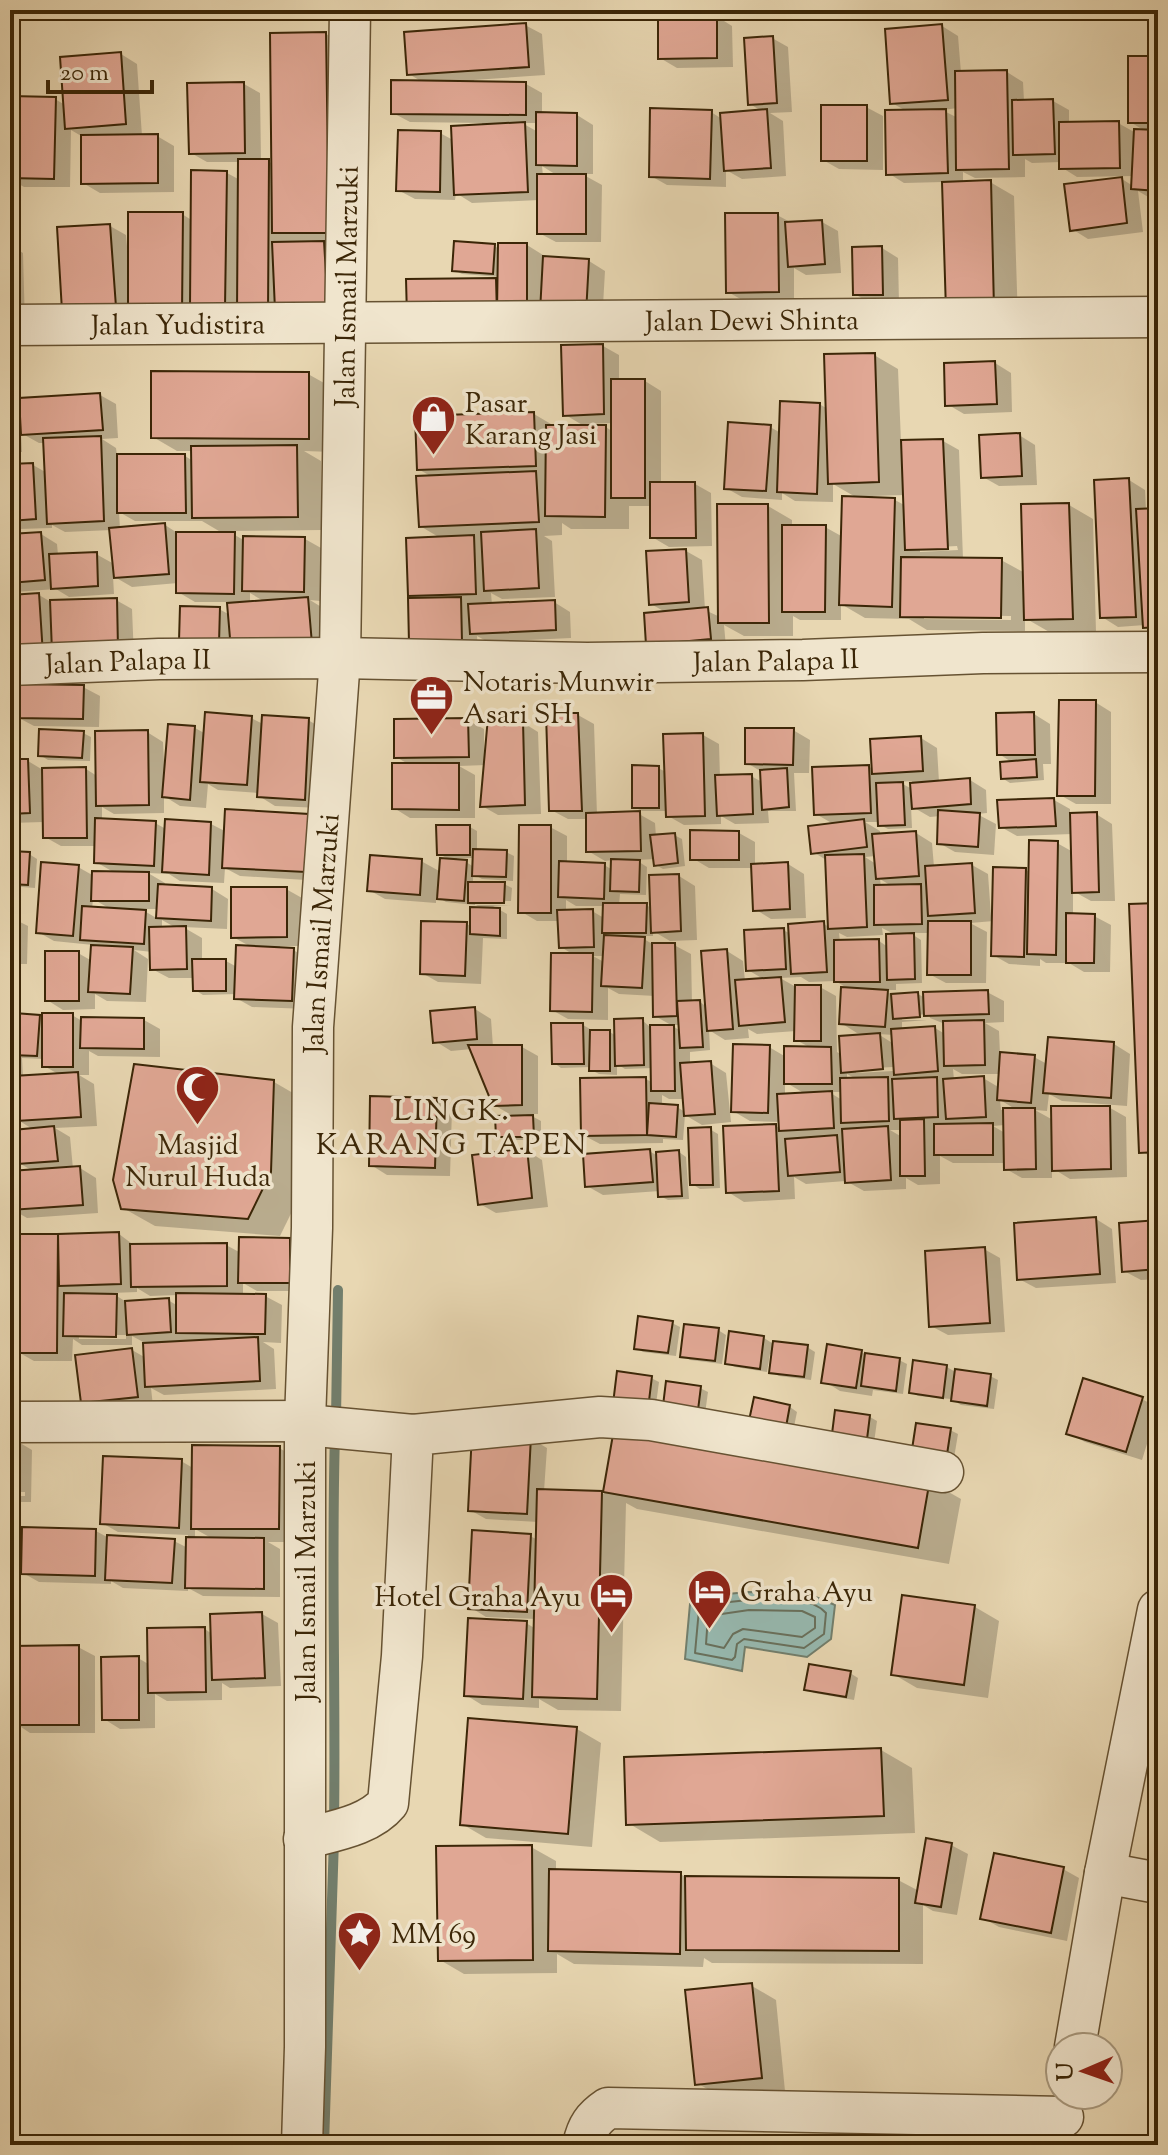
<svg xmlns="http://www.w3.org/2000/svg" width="1168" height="2155" font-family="'Sorts Mill Goudy',serif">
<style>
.water{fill:#97b9b0;stroke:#727e6c;stroke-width:2}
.shadow{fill:#0003;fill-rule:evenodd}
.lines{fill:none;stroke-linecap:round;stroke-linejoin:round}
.shore{stroke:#69705c;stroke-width:2}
.stream{stroke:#727e6c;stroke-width:10}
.building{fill:#e0a794;stroke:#3b2607;stroke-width:2}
.minor-casing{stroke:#665232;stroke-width:43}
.minor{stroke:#f0e5cd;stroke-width:40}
.labels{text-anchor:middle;stroke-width:7;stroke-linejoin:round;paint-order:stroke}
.street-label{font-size:28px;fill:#3b2607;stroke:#f0e5cd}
.poi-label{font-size:28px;fill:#3b2607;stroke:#f0e5cd;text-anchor:start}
.neighbourhood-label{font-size:30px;letter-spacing:2px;fill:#3b2607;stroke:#f0e5cd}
</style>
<rect width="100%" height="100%" fill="#e8d7b2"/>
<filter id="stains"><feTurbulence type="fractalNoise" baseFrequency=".0025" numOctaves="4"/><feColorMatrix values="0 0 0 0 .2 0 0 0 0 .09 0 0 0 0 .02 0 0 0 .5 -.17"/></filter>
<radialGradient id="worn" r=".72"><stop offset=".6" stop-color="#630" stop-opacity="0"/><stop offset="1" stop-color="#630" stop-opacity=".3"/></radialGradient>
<!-- water -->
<polygon class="water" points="747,1592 806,1593 835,1605 831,1639 807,1657 745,1647 742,1671 685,1659 690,1604 709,1596"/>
<!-- shadow -->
<g class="shadow">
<polygon points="716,16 732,26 733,67 677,68 660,58"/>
<path d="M 525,25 L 542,34 L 545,75 L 474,80 L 474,83 L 526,84 L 542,93 L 542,114 L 577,115 L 593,125 L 593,174 L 582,174 L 602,185 L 601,242 L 556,242 L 539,233 L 539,200 L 472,203 L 456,193 L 455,200 L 415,199 L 398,190 L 440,133 L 453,140 L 482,126 L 482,123 L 410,122 L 393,113 L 424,83 L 409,74 ZM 522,123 L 538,123 L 538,132 ZM 542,166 L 558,176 L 543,176 Z"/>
<path d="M 942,26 L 958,36 L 961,73 L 1007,72 L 1023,82 L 1024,101 L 1053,101 L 1069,110 L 1069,124 L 1118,123 L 1136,133 L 1147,132 L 1130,122 L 1158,58 L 1158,198 L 1150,198 L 1138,191 L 1143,232 L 1088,239 L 1072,229 L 1122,179 L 1133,186 L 1134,176 L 1077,177 L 1061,167 L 1061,162 L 1032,163 L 1025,159 L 1025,177 L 975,178 L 963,172 L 963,183 L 990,182 L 1014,196 L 1018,322 L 948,309 L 944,182 L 904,183 L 888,173 L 908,112 L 892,103 ZM 958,108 L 958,118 L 942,110 Z"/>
<polygon points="326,34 350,48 344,316 80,319 110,226 126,235 127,246 130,246 182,214 193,221 227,173 240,180 240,162 207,162 191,153 244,84 260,93 261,161 273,163"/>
<polygon points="772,38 788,47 792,112 770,113 783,121 786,176 742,179 726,170 726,187 667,185 651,176 711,112 722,119 763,112 750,104"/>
<polygon points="121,54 137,64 142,136 157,136 174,146 174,192 100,193 83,183 83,137 71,130 70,187 24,187 10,179 10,98 55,99 65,105"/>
<polygon points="866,107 883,116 883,170 839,169 823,160"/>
<polygon points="777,215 792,223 822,222 838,231 841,273 806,275 794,268 794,301 744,301 728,292"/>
<polygon points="10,245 23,253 25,325 10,325"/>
<polygon points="527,245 543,255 543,258 589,261 605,271 602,323 543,320 408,281 500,280 500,277 462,274 454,270 494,246 500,249"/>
<polygon points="882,248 898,258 899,303 871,304 855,294"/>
<polygon points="603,346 619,355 619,381 645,381 661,391 661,484 695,484 711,493 712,546 669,547 652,537 652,506 629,506 629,529 571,529 562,523 562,535 544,536 552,541 555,597 502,599 491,593 492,605 554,602 570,612 571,638 488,642 477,636 478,650 427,651 418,600 410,595 442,539 420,526 434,478 418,469 534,414 556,427 606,427 613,432 613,423 584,424 584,426 564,414"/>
<path d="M 874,355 L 898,369 L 901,442 L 943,441 L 959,450 L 963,559 L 1001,560 L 1025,573 L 1069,505 L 1093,519 L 1096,632 L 1051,633 L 1025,618 L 1025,631 L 927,630 L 909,619 L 865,618 L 841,604 L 841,620 L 800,620 L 793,616 L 793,636 L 744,636 L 724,625 L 726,647 L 664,653 L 667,613 L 651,604 L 686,551 L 702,560 L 705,610 L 720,617 L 768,506 L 792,520 L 792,527 L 825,527 L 843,537 L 859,499 L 833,484 L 833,502 L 795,501 L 782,493 L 782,500 L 742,497 L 726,488 L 770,427 L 781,433 L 819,404 L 828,409 ZM 905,495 L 906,506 L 895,500 L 873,499 L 873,496 ZM 957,546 L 958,550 L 920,552 L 920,548 ZM 924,615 L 1011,616 L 1011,620 L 924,619 Z"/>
<polygon points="995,363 1011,373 1012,412 964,414 947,404"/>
<path d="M 308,374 L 333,388 L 333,452 L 304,451 L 321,461 L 322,530 L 228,531 L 245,541 L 305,539 L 321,548 L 320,601 L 310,600 L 323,608 L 327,652 L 197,650 L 219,609 L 230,615 L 229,602 L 195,602 L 178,592 L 178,583 L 132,587 L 113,576 L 114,594 L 69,597 L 56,589 L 15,592 L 10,589 L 10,536 L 41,534 L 57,544 L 58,555 L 96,554 L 114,564 L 112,530 L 65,532 L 52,525 L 52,528 L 19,529 L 10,524 L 10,466 L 33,465 L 47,473 L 45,443 L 39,443 L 21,433 L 22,452 L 10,452 L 10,406 L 22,412 L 100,395 L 116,404 L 118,438 L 102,439 L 116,448 L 117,456 L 185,456 L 193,461 L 193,451 L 177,451 L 153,437 ZM 119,512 L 135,521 L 202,521 L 224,534 L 179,534 L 165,525 L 120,529 ZM 250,593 L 265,602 L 250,603 Z"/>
<polygon points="1019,435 1035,445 1037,485 999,486 983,477"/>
<polygon points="1129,480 1145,490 1146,510 1158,510 1158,635 1145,625 1118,627 1102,617"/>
<polygon points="39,595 51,602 116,600 132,609 134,658 10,665 10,597"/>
<polygon points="83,687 100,696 99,727 34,726 17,717"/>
<polygon points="1095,702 1111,712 1111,804 1076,804 1060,795"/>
<polygon points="1034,714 1050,724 1051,764 1043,764 1044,780 1010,783 1002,778 1013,763 999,754"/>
<path d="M 578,715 L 594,724 L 597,815 L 639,814 L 655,823 L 656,837 L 674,835 L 682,839 L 685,866 L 663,869 L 656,865 L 655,859 L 636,860 L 647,867 L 646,895 L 620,894 L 619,905 L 646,905 L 653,909 L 679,876 L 695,886 L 697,940 L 670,941 L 653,931 L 653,936 L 639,936 L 654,945 L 674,945 L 691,954 L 692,1003 L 700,1002 L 707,1007 L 727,951 L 743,961 L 745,981 L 765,980 L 748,970 L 783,930 L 791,934 L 823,923 L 830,928 L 828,861 L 813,852 L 835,825 L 816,814 L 869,767 L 874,769 L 921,738 L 937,748 L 939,782 L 970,780 L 986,790 L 987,813 L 977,814 L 996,824 L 994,855 L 955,852 L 939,843 L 940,816 L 930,817 L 911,806 L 912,828 L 888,829 L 880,825 L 880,822 L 865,822 L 880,831 L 880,836 L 916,833 L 932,843 L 934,867 L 972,865 L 988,874 L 991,916 L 994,916 L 1026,870 L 1031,873 L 1057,843 L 1073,852 L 1072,834 L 1017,836 L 1001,827 L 1054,800 L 1070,809 L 1070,815 L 1096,814 L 1112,824 L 1115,901 L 1091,901 L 1073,891 L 1073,916 L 1094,916 L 1111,925 L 1110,972 L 1084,972 L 1069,963 L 1046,963 L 1040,959 L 1040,966 L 1009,964 L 993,955 L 994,921 L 970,923 L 987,932 L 986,983 L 946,983 L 929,974 L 930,933 L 910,933 L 921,940 L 922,983 L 896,984 L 896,990 L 884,990 L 894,996 L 918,994 L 925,998 L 987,992 L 1004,1001 L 1004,1022 L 985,1023 L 999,1031 L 1000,1054 L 1034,1057 L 1047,1064 L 1114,1044 L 1130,1054 L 1127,1106 L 1062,1101 L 1049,1094 L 1047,1111 L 1035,1110 L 1053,1120 L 1105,1108 L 1105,1105 L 1126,1117 L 1127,1177 L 1070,1179 L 1052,1168 L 1052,1178 L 1022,1178 L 1006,1169 L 1006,1163 L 953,1163 L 940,1156 L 940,1184 L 918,1185 L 906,1178 L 906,1189 L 864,1191 L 846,1181 L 806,1184 L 794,1177 L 795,1199 L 744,1202 L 728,1192 L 776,1126 L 781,1129 L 781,1122 L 750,1121 L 733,1111 L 769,1047 L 786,1057 L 811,1048 L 796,1040 L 796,1031 L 757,1034 L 748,1029 L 749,1038 L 725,1040 L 709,1030 L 710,1050 L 690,1052 L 690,1064 L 710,1063 L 726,1073 L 731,1122 L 702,1125 L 685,1115 L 683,1140 L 663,1139 L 663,1143 L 600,1144 L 583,1135 L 646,1079 L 653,1083 L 653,1068 L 625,1069 L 617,1064 L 617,1075 L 599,1074 L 591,1070 L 591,1067 L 561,1068 L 554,1063 L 583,1025 L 590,1029 L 590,1032 L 610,1032 L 616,1036 L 642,1020 L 650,1027 L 674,1027 L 681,1031 L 681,1025 L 671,1025 L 655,1016 L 655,996 L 619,994 L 608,988 L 608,1020 L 568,1019 L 552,1010 L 574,955 L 561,947 L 560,921 L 537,921 L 520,911 L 550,827 L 567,836 L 567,863 L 604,865 L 613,870 L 613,860 L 605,861 L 588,851 L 588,819 L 568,819 L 551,810 ZM 912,781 L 912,789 L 899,782 ZM 876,856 L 876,864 L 865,857 ZM 880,879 L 893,887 L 881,887 ZM 566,900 L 576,906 L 605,906 L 604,918 L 592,911 L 566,912 ZM 882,928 L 896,935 L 888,947 L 879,941 L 840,942 L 839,933 L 847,937 L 883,935 ZM 593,956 L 604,956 L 604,962 ZM 801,977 L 809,982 L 835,981 L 851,990 L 841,1023 L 857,1033 L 867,1034 L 867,1036 L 842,1055 L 837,1052 L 836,996 L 820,987 L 796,987 L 780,978 ZM 929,1014 L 930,1018 L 945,1024 L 945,1034 L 935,1028 L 902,1030 L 902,1022 L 927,1020 L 902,1020 L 902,1016 ZM 878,1034 L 894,1035 L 894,1044 ZM 893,1067 L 893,1071 L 856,1073 L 856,1069 ZM 953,1069 L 962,1074 L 1001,1074 L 1000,1088 L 983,1078 L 954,1080 ZM 847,1074 L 858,1080 L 847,1080 ZM 785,1082 L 807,1095 L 785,1096 ZM 829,1092 L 842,1092 L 842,1100 ZM 662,1095 L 669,1099 L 684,1099 L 685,1112 L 677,1107 L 662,1106 ZM 1000,1100 L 1017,1110 L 1001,1110 ZM 1005,1125 L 1005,1133 L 993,1126 ZM 890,1130 L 902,1130 L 902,1137 Z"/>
<path d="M 251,718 L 263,724 L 308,720 L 325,730 L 321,808 L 275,806 L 259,796 L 259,793 L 218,790 L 208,784 L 206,808 L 180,806 L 164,796 L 164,813 L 114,814 L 102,807 L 102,820 L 155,823 L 166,829 L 211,824 L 322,881 L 240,876 L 225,868 L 224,883 L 180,881 L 169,874 L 148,873 L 165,883 L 165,887 L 212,889 L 228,899 L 227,929 L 183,927 L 202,938 L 202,961 L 226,961 L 237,967 L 253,948 L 233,937 L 286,889 L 302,898 L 302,946 L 280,946 L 280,949 L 293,950 L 310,959 L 308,1009 L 252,1007 L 236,998 L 236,994 L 203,995 L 195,990 L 195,978 L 169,978 L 152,969 L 152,952 L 134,950 L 148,959 L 146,1002 L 107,1001 L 95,994 L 95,1009 L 63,1010 L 47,1000 L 78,953 L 92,961 L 93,945 L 54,941 L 38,932 L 78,867 L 94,876 L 115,873 L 96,862 L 96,846 L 61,846 L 45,837 L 44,822 L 10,823 L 10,761 L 28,761 L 43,770 L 86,769 L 97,776 L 147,732 L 163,742 L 164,761 L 167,761 L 195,728 L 206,734 ZM 93,899 L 112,910 L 92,909 ZM 141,909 L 158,909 L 158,919 ZM 162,920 L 178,929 L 162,929 Z"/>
<polygon points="467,720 484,729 484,751 522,722 538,732 541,814 498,815 482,806 486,765 459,766 475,775 475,818 410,818 394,808 410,765 396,757"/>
<polygon points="793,730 810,740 809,773 794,773 796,811 768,811 769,823 735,824 721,816 721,824 684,825 668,816 668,811 642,811 634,807 658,768 666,772 703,735 719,744 720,777 751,776 762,782 762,772 747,763"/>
<polygon points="83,733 91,737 90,761 48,760 40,755"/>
<path d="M 470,827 L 477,831 L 477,851 L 506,852 L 514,856 L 513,881 L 482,879 L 473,874 L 473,884 L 504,884 L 512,888 L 511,901 L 475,901 L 475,905 L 446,902 L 436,896 L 436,903 L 385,899 L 369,890 L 421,861 L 441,872 L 452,861 L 439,854 ZM 457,858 L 475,858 L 474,867 L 466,862 L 457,861 Z"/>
<polygon points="739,833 755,842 755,866 788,864 804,874 806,918 771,919 755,909 753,868 709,868 692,858"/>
<polygon points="10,853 29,854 37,859 35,888 10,886"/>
<polygon points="476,905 511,905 493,906 507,914 507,939 483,938 481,984 438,982 422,973 467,924 472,927 484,910"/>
<polygon points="1158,905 1158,1161 1141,1151"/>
<polygon points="10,917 28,926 27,964 10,964"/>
<path d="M 10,967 L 14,969 L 16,1015 L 39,1017 L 44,1020 L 72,1015 L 82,1021 L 144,1020 L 160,1029 L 160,1057 L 98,1056 L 89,1051 L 89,1075 L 79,1075 L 94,1084 L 97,1126 L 55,1128 L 70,1137 L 73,1169 L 80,1168 L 96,1178 L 98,1213 L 27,1218 L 10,1208 L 10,1173 L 33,1171 L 19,1163 L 18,1154 L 10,1155 L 10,1119 L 12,1132 L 34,1130 L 18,1120 L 16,1085 L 10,1086 L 10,1028 L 15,1031 L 16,1017 L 10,1017 ZM 22,1058 L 44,1059 L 44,1066 L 60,1075 L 23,1078 Z"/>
<polygon points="475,1009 491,1019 493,1047 522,1047 538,1056 538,1114 528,1114 541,1121 541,1140 505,1140 498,1136 515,1117 494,1105 472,1049 451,1051 435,1041"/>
<polygon points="274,1082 305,1100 302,1191 280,1236 155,1226 123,1208"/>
<polygon points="436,1100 452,1109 450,1176 387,1175 371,1165"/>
<polygon points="711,1130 718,1134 720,1188 700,1189 692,1184"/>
<polygon points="526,1150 542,1160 548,1207 496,1213 480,1204"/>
<polygon points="649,1151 658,1156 679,1152 686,1157 689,1199 668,1200 660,1196 660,1191 603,1195 587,1186"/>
<polygon points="1096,1219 1112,1229 1116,1283 1036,1288 1019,1279"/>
<polygon points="1158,1222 1158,1279 1141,1280 1124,1271"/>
<path d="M 119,1234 L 135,1246 L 226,1245 L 241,1253 L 290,1240 L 306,1249 L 305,1291 L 257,1291 L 243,1283 L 243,1295 L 265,1296 L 282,1305 L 281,1343 L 263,1342 L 274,1349 L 276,1389 L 164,1395 L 151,1388 L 153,1406 L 83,1402 L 132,1350 L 146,1358 L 145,1343 L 132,1336 L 132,1345 L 82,1345 L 73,1339 L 72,1361 L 34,1361 L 18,1352 L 18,1347 L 10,1347 L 10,1237 L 19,1242 L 19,1236 ZM 137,1288 L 150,1296 L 178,1295 L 178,1306 L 168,1300 L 128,1303 L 112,1293 L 137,1292 ZM 79,1335 L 126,1335 L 126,1339 L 79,1339 Z"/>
<polygon points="984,1249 1000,1258 1005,1332 948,1335 931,1326"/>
<polygon points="672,1323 680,1327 676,1356 643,1352 636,1348"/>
<polygon points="718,1330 726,1335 722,1364 690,1360 682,1355"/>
<polygon points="731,1334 764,1338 775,1345 807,1347 815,1352 811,1380 779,1376 771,1372 773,1355 770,1354 767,1372 735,1367 727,1363"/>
<polygon points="861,1352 869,1356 899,1360 907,1364 903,1394 873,1390 872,1396 840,1391 824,1381"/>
<polygon points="947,1367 957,1373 990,1376 998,1380 994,1409 961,1405 951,1399 918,1396 911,1392"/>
<polygon points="651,1378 659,1382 655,1412 622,1407"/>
<polygon points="700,1388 708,1392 704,1421 672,1417"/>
<polygon points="1142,1399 1158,1408 1142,1460 1085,1442 1068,1433"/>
<polygon points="755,1400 790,1407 797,1412 791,1441"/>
<polygon points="870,1417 877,1421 873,1450 841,1446"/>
<polygon points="617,1425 929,1481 961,1499 949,1564 637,1509 626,1503 621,1711 558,1710 539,1699 539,1708 482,1705 466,1695 526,1623 536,1629 536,1619 486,1617 470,1607 530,1536 538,1540 538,1522 486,1519 470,1510 530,1438 547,1448 544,1491 604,1494"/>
<polygon points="950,1430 958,1434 953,1464 921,1459"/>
<polygon points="15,1440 32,1450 31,1502 10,1502 10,1496 25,1496 25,1492 10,1492"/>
<path d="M 279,1448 L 304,1462 L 303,1542 L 268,1542 L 280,1549 L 280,1597 L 203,1596 L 188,1588 L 188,1591 L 123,1588 L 111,1581 L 111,1584 L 39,1582 L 23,1573 L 96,1531 L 107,1537 L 174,1541 L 188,1548 L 188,1535 L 118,1532 L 102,1523 L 181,1461 L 193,1468 ZM 195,1529 L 213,1539 L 195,1539 Z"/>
<polygon points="975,1607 999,1621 988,1698 917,1688 893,1674"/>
<polygon points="262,1614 278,1623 281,1686 230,1688 222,1683 222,1700 167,1701 155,1694 155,1728 120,1729 104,1719 138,1658 150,1665 205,1629 212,1634"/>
<polygon points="78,1647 95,1656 95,1733 30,1733 21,1727 10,1727 10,1650 14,1652"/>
<polygon points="850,1673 858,1678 854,1700 814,1693 807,1689"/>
<polygon points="577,1729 601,1743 592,1847 486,1838 462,1824"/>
<polygon points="881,1750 912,1768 915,1833 660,1842 628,1823"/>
<polygon points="951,1845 968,1854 957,1915 933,1911 923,1905 923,1964 712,1963 704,1958 703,1967 574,1964 557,1954 557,1973 464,1974 440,1960 531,1847 556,1861 556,1871 680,1874 688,1878 898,1880 919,1891"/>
<polygon points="1063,1869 1079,1878 1067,1941 999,1927 983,1918"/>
<polygon points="752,1986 776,2000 785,2091 721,2097 697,2083"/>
</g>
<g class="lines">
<!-- shore -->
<g class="shore">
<path d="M 748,1600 C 772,1600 809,1594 826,1613 L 824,1634 L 804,1648 L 744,1639 L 737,1644 L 735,1657 L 732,1660 L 695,1653 L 699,1609 L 711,1604 Z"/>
<polygon points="749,1610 802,1611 815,1617 815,1628 802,1637 743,1629 733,1634 724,1648 706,1644 708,1616"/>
</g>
<!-- stream -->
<g class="stream">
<polyline points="336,1419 338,1290"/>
<path d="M 334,1823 C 336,1694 331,1565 335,1435"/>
<polyline points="324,2145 334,1839"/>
</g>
</g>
<!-- building -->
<g class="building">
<polygon points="717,14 717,58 658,59 658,15"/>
<polygon points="526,23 529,67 407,75 404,32"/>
<polygon points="942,24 948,100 890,104 885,29"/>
<polygon points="326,32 329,233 272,233 270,33"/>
<polygon points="773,36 777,103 748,105 744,38"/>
<polygon points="121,52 126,124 65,129 60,57"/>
<rect x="1128" y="56" width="30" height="67"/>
<polygon points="1007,70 1009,169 956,170 955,71"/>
<polygon points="391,80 526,82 526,115 391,114"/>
<polygon points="244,82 245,153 189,154 187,83"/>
<polygon points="10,96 56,97 54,179 10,178"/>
<polygon points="1053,99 1055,154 1013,155 1012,100"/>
<rect x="821" y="105" width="46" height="56"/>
<polygon points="650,108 712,110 710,179 649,177"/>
<polygon points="767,109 771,168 724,171 720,113"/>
<polygon points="946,109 948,173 886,175 885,110"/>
<polygon points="536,112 577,113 577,166 536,165"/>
<polygon points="1119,121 1120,168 1059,169 1059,122"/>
<polygon points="525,122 528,192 454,195 451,126"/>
<polygon points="1134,129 1158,130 1158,191 1131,189"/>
<polygon points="398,130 441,131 440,192 396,191"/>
<polygon points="158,134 158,183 81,184 81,135"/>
<polygon points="238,159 269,159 268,314 237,313"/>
<polygon points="191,170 227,171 225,308 190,308"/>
<rect x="537" y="174" width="49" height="60"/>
<polygon points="1122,177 1127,223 1070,231 1064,184"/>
<polygon points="991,180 994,309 946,311 942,182"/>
<polygon points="128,212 183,212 182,313 128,313"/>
<polygon points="725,213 778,213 779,292 726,293"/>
<polygon points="822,220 825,264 788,267 785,222"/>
<polygon points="110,224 116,307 62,311 57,227"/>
<polygon points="324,241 328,308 275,310 272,242"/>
<polygon points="454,241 495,244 493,274 452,271"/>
<polygon points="498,243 527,243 527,312 497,312"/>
<polygon points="882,246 883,295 853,295 852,247"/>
<polygon points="543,256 589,259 586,314 540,312"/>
<polygon points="496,278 497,315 407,317 406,279"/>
<polygon points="603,344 604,414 563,416 561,345"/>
<polygon points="875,353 879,482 828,484 824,354"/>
<polygon points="995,361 997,404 945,406 944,363"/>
<polygon points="151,371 309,372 309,439 151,438"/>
<rect x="611" y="379" width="34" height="119"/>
<polygon points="100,393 103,430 21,435 19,398"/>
<polygon points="780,401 820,403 817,494 777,492"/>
<polygon points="534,412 536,466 417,470 415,416"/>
<polygon points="728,422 771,425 766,491 724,489"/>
<polygon points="546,425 606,425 605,517 545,516"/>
<polygon points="1020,433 1022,476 981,478 979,435"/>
<polygon points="101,436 104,521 47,524 43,438"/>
<polygon points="943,439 948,549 905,550 901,440"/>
<polygon points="297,445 298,517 192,518 191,446"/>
<polygon points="117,454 185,454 186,513 117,513"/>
<polygon points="33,463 36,519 10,521 10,464"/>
<polygon points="536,471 539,522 419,527 416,476"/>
<polygon points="1129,478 1136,617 1100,618 1094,480"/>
<polygon points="650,482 695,482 696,538 650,538"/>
<polygon points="842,496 895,498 892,607 839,605"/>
<polygon points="1069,503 1073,619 1024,620 1021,504"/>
<polygon points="717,504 768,504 769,623 718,623"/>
<polygon points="1158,508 1158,627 1143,628 1136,509"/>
<polygon points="165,523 169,574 114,578 109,528"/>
<polygon points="782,525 826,525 825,612 782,612"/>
<polygon points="536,529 539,588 484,591 481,532"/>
<polygon points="41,532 45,580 10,583 10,534"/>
<polygon points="176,532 235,532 234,594 176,593"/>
<polygon points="474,535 476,594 408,596 406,538"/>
<polygon points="243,536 305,537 304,592 242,591"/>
<polygon points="686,549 689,602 649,605 646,551"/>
<polygon points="97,552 98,586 51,589 49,554"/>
<polygon points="901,557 1002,558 1001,618 900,617"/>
<polygon points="39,593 43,655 10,657 10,595"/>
<polygon points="308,597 312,644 231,650 227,603"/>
<polygon points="461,597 462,642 409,643 408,598"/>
<polygon points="117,598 118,649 52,652 50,600"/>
<polygon points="555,600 556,630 470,634 468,604"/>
<polygon points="180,606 220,607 219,643 179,641"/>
<polygon points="708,607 711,639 646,645 644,613"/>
<polygon points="16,684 84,685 83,719 15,718"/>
<polygon points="1059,700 1096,700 1095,796 1057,796"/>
<polygon points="205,712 252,716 247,785 200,782"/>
<polygon points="1034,712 1035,755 997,755 996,713"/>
<polygon points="546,713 578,713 582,811 549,811"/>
<polygon points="262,715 309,718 305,800 257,797"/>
<polygon points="488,717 523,721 525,805 480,807"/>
<polygon points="468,718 469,757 394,758 394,719"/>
<polygon points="168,724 195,726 190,800 162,797"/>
<polygon points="745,728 794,728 793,765 745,764"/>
<polygon points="39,729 84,731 82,758 38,756"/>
<polygon points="148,730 149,805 96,806 95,731"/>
<polygon points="703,733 705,816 666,817 663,734"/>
<polygon points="921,736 923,771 872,774 870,739"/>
<polygon points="10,759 28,759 30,813 10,814"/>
<polygon points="1036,759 1037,777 1001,779 1000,762"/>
<polygon points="392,763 459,763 459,810 392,809"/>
<polygon points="632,765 659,766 659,808 632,808"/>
<polygon points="869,765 871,813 814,815 812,767"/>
<polygon points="86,767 87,838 43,838 42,768"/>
<polygon points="787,768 789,807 762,810 760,770"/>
<polygon points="752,774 753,814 717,816 715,775"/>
<polygon points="970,778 971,804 912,809 910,783"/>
<polygon points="903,782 905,825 878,826 876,783"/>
<polygon points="1054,798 1056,826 999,828 997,800"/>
<polygon points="225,809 309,814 306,872 222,868"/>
<polygon points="938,810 980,813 978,847 937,844"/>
<polygon points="640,811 641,851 586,852 586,813"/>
<polygon points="1097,812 1099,892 1072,893 1070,813"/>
<polygon points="95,818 156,821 154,866 94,863"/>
<polygon points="165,819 211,822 209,875 162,872"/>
<polygon points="864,819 867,847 811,854 808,826"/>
<polygon points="436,825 470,825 470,855 437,855"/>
<polygon points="519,825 551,825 551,913 518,913"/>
<polygon points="690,830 739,831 739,860 690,860"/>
<polygon points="916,831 919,876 876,879 872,834"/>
<polygon points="675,833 678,863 654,866 650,835"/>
<polygon points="1029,840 1058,841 1056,955 1027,954"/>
<polygon points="473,849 507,850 506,877 472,876"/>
<polygon points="10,851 30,852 28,885 10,884"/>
<polygon points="864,854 867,927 828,929 825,855"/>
<polygon points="370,855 422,859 420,895 367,891"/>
<polygon points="440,858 467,860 464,901 437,899"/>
<polygon points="611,859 640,860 639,892 610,891"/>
<polygon points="559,861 605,863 604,899 558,897"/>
<polygon points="41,862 79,865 73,936 36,933"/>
<polygon points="788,862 790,909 753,911 751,864"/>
<polygon points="972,863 975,913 928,916 925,866"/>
<polygon points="993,867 1026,868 1024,957 991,956"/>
<polygon points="92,871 149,872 149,901 91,901"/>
<polygon points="679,874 681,931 651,933 649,875"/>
<polygon points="468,882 505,882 504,903 468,903"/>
<polygon points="158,884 212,887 211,921 156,918"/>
<polygon points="921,884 922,924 874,925 874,885"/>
<polygon points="231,887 287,887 287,937 231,938"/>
<polygon points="603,903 647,903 646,933 602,933"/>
<polygon points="1158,903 1158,1152 1139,1153 1129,904"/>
<polygon points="82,906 146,910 144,944 80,940"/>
<polygon points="470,907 500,908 500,936 470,934"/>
<polygon points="593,909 594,947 559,948 557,910"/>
<polygon points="1066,913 1095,914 1094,963 1066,963"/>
<polygon points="10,915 12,915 11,956 10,956"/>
<polygon points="421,921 467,922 465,976 420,974"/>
<polygon points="824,921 827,972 791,974 788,924"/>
<polygon points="928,921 971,921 971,975 927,975"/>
<polygon points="186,926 187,969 150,970 149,927"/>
<polygon points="784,928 786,969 746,971 744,930"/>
<polygon points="914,933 915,979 887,980 886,934"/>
<polygon points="604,935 645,937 642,988 601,986"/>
<polygon points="879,939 880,982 834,982 834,940"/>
<polygon points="652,943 675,943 677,1016 653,1017"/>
<polygon points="91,945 133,947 130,994 88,992"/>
<polygon points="236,945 294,948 292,1001 234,999"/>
<polygon points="727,949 733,1029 707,1031 701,951"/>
<rect x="45" y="951" width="34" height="50"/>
<polygon points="551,953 593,953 592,1012 550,1011"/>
<polygon points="192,959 226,959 226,991 193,991"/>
<polygon points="781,977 785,1022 739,1026 735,980"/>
<polygon points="795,985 821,985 821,1041 794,1041"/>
<polygon points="841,987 888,990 885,1027 839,1024"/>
<polygon points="988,990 989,1014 924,1016 923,992"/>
<polygon points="918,992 920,1017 893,1019 891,994"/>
<polygon points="700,1000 703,1047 680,1048 677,1001"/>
<polygon points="475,1007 477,1039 433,1043 430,1011"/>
<polygon points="14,1013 40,1015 37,1056 11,1055"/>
<rect x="42" y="1013" width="31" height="54"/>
<polygon points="81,1017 144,1018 144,1049 80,1048"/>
<polygon points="643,1018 644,1065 615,1066 614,1019"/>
<polygon points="984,1020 985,1065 944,1066 943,1021"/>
<polygon points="551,1023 583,1023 584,1064 552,1064"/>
<polygon points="650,1025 674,1025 675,1091 651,1091"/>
<polygon points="935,1026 938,1071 894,1075 891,1029"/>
<polygon points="590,1030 610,1030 610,1071 589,1071"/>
<polygon points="880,1033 883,1069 841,1073 839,1036"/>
<polygon points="1048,1037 1114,1042 1111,1098 1043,1093"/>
<polygon points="733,1044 770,1045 768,1113 731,1112"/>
<polygon points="468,1045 522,1045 522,1105 493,1106"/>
<polygon points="784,1046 831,1047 832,1084 784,1084"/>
<polygon points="1000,1052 1035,1055 1031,1103 997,1100"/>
<polygon points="711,1061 715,1114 684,1116 680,1063"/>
<polygon points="134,1064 274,1080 271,1172 248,1219 121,1209 113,1180"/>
<polygon points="78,1072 81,1117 16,1121 13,1076"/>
<polygon points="984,1076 986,1117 946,1119 943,1079"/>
<polygon points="646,1077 647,1135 581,1136 580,1078"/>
<polygon points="888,1077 889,1121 841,1123 840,1078"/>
<polygon points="937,1077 938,1117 894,1119 892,1079"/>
<polygon points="832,1091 834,1128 779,1131 777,1094"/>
<polygon points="370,1096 437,1098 435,1168 369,1166"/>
<polygon points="649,1103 678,1105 676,1137 647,1135"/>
<polygon points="1051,1106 1110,1106 1111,1169 1052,1171"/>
<polygon points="1003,1108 1035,1108 1036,1169 1004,1170"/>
<polygon points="533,1115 534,1137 496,1137 495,1116"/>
<polygon points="924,1119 925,1176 900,1176 900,1120"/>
<polygon points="993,1123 993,1155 934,1155 934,1124"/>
<polygon points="776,1124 779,1191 726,1193 723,1126"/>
<polygon points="54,1126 58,1161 17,1164 13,1130"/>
<polygon points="888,1126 891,1180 845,1183 842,1129"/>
<polygon points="711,1127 713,1185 690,1185 688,1128"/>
<polygon points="837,1135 840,1172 788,1176 785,1139"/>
<polygon points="527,1148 532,1198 478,1205 472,1155"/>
<polygon points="650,1149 653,1182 585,1187 583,1154"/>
<polygon points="679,1150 682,1196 658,1197 656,1152"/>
<polygon points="80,1166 83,1205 10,1210 10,1171"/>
<polygon points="1096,1217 1100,1274 1017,1280 1014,1223"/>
<polygon points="1158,1220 1158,1269 1122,1272 1119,1223"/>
<polygon points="119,1232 121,1284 59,1286 58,1234"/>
<polygon points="17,1234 58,1234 57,1353 16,1353"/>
<polygon points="239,1237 290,1238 290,1283 238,1283"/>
<polygon points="227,1243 227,1286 131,1287 130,1244"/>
<polygon points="985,1247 990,1323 929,1327 925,1251"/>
<polygon points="10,1255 13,1338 10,1338"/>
<polygon points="64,1293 117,1294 116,1337 63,1336"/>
<polygon points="176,1293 266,1294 265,1334 176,1333"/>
<polygon points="169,1298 171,1332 127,1335 125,1301"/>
<polygon points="638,1316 673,1321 668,1353 634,1349"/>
<polygon points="684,1324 719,1328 715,1361 680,1357"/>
<polygon points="729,1331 764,1336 760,1369 725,1364"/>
<polygon points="258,1337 260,1381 145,1387 143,1343"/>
<polygon points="773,1341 808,1345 804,1377 769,1373"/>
<polygon points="827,1344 862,1350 856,1388 821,1383"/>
<polygon points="132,1348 138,1397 81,1403 75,1355"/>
<polygon points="865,1353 900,1358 896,1391 861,1386"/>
<polygon points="913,1360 947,1365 943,1398 909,1393"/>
<polygon points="955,1369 991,1374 987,1406 951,1401"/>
<polygon points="617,1371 652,1376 648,1409 613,1404"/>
<polygon points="1083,1378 1143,1397 1126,1452 1066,1434"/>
<polygon points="666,1381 701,1386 697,1418 662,1414"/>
<polygon points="754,1397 790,1405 784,1438 747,1430"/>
<polygon points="835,1410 870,1415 866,1447 831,1442"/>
<polygon points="615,1423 930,1479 918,1548 603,1492"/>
<polygon points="916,1423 951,1428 946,1461 911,1456"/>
<polygon points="472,1433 531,1436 527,1514 468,1511"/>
<polygon points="10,1438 16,1438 15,1494 10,1494"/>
<polygon points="192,1445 280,1446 279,1529 191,1529"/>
<polygon points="103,1456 182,1459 179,1528 100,1524"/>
<polygon points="537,1489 602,1491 597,1699 532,1697"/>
<polygon points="22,1527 96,1529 95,1576 21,1574"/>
<polygon points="472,1530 531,1534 527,1612 468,1609"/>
<polygon points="107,1535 175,1539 172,1583 105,1580"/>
<polygon points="186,1537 264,1538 264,1589 185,1588"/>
<polygon points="902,1595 975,1605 964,1685 891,1675"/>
<polygon points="262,1612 265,1678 212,1680 210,1614"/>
<polygon points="468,1618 527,1621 523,1699 464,1696"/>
<polygon points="205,1627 206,1692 148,1693 147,1628"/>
<polygon points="79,1645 79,1725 12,1725 12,1646"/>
<polygon points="139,1656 139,1720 102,1720 101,1657"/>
<polygon points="809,1664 851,1671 846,1697 804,1690"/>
<polygon points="468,1718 577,1727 568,1834 460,1825"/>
<polygon points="881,1748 884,1816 626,1825 624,1757"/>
<polygon points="926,1838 952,1843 941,1907 915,1903"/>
<polygon points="532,1845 533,1960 438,1961 436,1846"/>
<polygon points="994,1853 1064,1867 1051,1933 980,1919"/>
<polygon points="549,1869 681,1872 680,1954 548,1951"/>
<polygon points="685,1876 899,1878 899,1951 686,1950"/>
<polygon points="752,1983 762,2078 695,2085 685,1990"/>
<polygon points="1158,2069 1158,2095 1152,2094"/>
</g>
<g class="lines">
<defs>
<g id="minor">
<path id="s1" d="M 10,325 L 1158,317"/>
<path id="s2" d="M 10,665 L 159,659 L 340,658 L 587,663 L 803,660 L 983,653 L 1158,652"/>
<polyline points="10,1422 305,1421"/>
<polyline points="306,1425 413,1435"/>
<path d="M 304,1839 C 332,1831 369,1826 388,1803 L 402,1656 L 413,1435 L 600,1417 L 651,1420 L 943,1472"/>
<polyline points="1105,1873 1158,1883"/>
<polyline points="1075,2047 1105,1873 1158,1610"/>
<path id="s3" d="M 302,2145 L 305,2047 L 305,1421 L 312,1228 L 313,1027 L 340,658 L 350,10"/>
<path d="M 583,2145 C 587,2127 593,2118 608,2108 L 1063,2117"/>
</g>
</defs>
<!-- minor casing -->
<use href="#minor" class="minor-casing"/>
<!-- minor -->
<use href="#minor" class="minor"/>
</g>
<!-- icons -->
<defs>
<symbol id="shop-pin" viewBox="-11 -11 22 30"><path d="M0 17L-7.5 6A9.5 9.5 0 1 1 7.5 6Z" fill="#8f2418" stroke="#f0e5cd"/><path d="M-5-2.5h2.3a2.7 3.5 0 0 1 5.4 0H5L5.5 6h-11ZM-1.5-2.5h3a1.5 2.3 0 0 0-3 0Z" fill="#fff"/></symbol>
<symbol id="office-pin" viewBox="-11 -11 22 30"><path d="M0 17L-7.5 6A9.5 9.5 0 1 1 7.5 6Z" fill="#8f2418" stroke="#f0e5cd"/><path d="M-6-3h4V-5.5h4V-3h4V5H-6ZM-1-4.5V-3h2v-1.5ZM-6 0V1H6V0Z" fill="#fff"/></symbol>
<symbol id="mosque-pin" viewBox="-11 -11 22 30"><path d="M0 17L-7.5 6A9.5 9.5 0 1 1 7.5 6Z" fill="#8f2418" stroke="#f0e5cd"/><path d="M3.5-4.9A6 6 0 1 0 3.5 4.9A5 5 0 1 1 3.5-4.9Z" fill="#fff"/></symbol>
<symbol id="hotel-pin" viewBox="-11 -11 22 30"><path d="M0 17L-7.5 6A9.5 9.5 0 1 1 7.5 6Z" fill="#8f2418" stroke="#f0e5cd"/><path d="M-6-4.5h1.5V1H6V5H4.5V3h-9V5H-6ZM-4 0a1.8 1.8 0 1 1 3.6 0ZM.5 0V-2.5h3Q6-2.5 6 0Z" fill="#fff"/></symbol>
<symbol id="sight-pin" viewBox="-11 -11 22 30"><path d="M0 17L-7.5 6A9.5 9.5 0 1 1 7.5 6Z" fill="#8f2418" stroke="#f0e5cd"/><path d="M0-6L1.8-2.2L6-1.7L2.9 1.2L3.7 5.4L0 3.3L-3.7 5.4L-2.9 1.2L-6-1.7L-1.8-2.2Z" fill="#fff"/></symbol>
</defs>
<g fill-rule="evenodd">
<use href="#shop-pin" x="408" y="392" width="51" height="69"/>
<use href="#office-pin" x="406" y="672" width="51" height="69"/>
<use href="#mosque-pin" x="172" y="1062" width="51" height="69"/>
<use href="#hotel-pin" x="684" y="1566" width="51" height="69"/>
<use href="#hotel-pin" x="586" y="1570" width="51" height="69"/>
<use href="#sight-pin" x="334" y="1908" width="51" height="69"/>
</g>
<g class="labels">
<!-- street labels -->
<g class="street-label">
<text dy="10" stroke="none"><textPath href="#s3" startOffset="1860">Jalan Ismail Marzuki</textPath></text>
<text dy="10" stroke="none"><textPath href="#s1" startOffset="742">Jalan Dewi Shinta</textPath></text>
<text dy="10" stroke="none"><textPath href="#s1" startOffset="168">Jalan Yudistira</textPath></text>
<text dy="10" stroke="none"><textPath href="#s2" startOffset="766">Jalan Palapa II</textPath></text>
<text dy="10" stroke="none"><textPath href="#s2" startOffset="118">Jalan Palapa II</textPath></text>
<text dy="10" stroke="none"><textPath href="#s3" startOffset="1212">Jalan Ismail Marzuki</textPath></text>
<text transform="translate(305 1581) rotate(-90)" y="10">Jalan Ismail Marzuki</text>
</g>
<!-- poi labels -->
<g class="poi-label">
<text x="465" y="412">Pasar<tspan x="465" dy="32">Karang Jasi</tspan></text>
<text x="463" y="691">Notaris Munwir<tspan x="463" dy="32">Asari SH</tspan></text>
<text x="198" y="1154" text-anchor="middle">Masjid<tspan x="198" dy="32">Nurul Huda</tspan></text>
<text x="740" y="1601">Graha Ayu</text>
<text x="581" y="1606" text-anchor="end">Hotel Graha Ayu</text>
<text x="391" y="1943">MM 69</text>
</g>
<!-- neighbourhood labels -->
<g class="neighbourhood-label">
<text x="452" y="1120">LINGK.<tspan x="452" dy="34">KARANG TAPEN</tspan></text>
</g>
</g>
<!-- margin -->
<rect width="1168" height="2155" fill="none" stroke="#e8d7b2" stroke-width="40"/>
<rect x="12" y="12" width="1144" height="2131" fill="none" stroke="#3b2607" stroke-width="4"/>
<rect x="20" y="20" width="1128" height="2115" fill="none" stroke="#3b2607" stroke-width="2"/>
<!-- north arrow -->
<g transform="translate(1084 2071) rotate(268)"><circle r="38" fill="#f0e5cd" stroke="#a8997e" stroke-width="2"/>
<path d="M0-6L14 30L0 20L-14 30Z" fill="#8f2418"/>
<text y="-12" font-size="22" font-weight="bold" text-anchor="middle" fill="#3b2607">U</text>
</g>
<!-- scale -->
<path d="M48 80v12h104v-12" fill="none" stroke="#3b2607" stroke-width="4"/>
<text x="60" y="80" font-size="24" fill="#3b2607" stroke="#f0e5cd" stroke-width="6" paint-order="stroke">20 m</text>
<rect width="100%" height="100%" filter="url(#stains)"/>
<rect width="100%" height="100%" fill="url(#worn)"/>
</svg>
